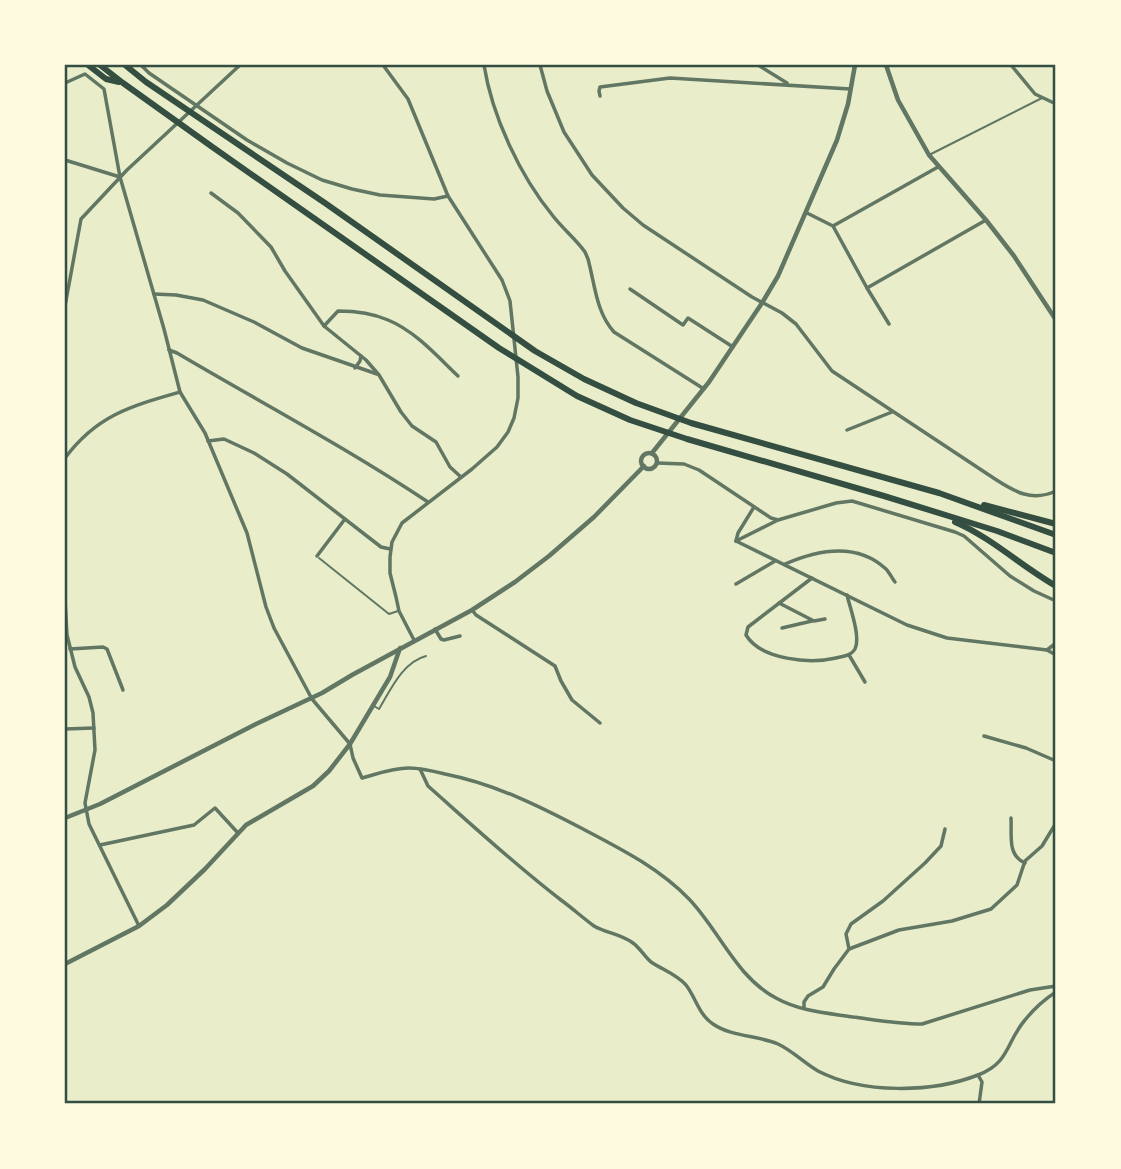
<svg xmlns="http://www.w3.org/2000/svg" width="1121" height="1169" font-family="Georgia,serif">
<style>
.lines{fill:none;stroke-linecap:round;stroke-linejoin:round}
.service{stroke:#617663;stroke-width:2}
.minor{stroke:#617663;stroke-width:3.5}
.tertiary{stroke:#617663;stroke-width:4.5}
.trunk{stroke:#344e41;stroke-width:6}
.neatline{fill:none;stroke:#344e41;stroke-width:2.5}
</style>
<rect width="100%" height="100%" fill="#e9edc9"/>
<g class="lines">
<!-- service -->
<g class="service">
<polyline points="931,154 1042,98"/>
<polyline points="319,558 389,614 398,611"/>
<path d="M 374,706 L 379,709 C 391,689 403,662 426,656"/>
</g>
<!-- minor -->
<g class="minor">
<polyline points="141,65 149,73 247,140 287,163 322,180 352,189 380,195 434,199 448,196"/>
<polyline points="383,65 408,99 448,196 502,280 510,301 518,377 518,398 514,418 508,432 497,447 472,469 402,523 392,542 390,557 390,573 396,597 399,611 414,640"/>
<path d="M 484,65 C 492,116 520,176 553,216 C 563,229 576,239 585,252 L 588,259 C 595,285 596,312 614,332 L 704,389"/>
<path d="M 540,65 L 547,91 L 564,132 L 592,175 L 623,208 L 643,225 L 752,297 L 782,313 L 796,324 L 832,371 L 995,479 C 1015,492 1032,502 1056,491"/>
<polyline points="758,65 787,83"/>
<polyline points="1011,65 1035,94 1056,104"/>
<path d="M 65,83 L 85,74 L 104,89 L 120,177 L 164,329 L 180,392 L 205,433 L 239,514 L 247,533 L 266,607 L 274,628 L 312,699 L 350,744 L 353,758 L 362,778 C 377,774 392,768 409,768 C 421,768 433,771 445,774 C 495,784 539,806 583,829 C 621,849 659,868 689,899 C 719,930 736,977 776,998 C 799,1011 827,1013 853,1017 C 876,1020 898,1024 922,1024 L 1030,990 L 1056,986"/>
<polyline points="600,96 599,91 600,87 670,78 850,89"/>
<polyline points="65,160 120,177"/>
<polyline points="211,193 238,213 271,247 285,271 324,326 366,360 379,375 401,412 412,426 436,442 450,467 461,477"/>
<polyline points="807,213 833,226 867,288 889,324"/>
<polyline points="833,226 938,167"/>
<polyline points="867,288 986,220"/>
<polyline points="630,289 683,325 688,318 733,347"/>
<polyline points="154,294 176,295 203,300 254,322 302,348 377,374"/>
<polyline points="65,306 81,219 127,170 240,65"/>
<path d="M 324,326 L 338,311 C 355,311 372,313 388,320 C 415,331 437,356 458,376"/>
<path d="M 169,350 L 177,353 C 260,402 347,448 428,502"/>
<polyline points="355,368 360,361 361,356"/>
<polyline points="847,430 892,412"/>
<polyline points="208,441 224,439 254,453 287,474 381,547 390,549"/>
<path d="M 65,458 C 97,415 131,406 180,392"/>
<polyline points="657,463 684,464 699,470 771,518 778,520 836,503 852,501 955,532 964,536 1010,576 1034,591 1056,601"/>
<polyline points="736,541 907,625 947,638 1047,650 1056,655"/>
<polyline points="736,541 778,520"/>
<polyline points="736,541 738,533 754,507"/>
<polyline points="317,556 345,519"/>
<path d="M 785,564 C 817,550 857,542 886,569 C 889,572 892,578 895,582"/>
<path d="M 812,578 L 748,627 L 746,635 C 761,660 810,664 836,658 C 844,656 851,656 855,649 C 861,637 850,608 847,595"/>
<polyline points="736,584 775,561"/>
<polyline points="65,599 67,635 75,667 89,697 93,713 95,750 85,803 89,824 139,926"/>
<polyline points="779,603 814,621 825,619"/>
<polyline points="472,610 476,615 555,666 561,681 572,700 600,723"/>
<polyline points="782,628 812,621"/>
<polyline points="435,629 441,639 444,640 460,636"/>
<polyline points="70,649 103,647 107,649 123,690"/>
<polyline points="1047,650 1056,643"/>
<polyline points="849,655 865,682"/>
<polyline points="65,729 94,728"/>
<polyline points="984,736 1026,748 1056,761"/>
<path d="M 420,769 L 428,786 C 472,825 514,864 561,900 C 572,908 583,918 594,926 C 606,933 621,934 633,943 C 640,948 644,956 651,962 C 663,970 676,974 686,985 C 696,998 699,1015 713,1024 C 732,1037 757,1035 778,1044 C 793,1051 804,1063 818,1071 C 862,1094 932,1093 978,1075 C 1010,1063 1006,1042 1025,1020 C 1033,1010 1045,999 1056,992"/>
<path d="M 1011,818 C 1012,836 1007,855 1025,863"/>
<polyline points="100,845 194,825 215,808 238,833"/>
<polyline points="849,949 846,934 851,924 883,901 925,863 941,846 945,829"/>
<polyline points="804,1008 804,1002 808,996 823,987 834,969 849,949 899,930 952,921 991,909 1017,885 1025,861 1042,846 1056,823"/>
<polyline points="978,1075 982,1082 979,1104"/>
</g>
<!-- tertiary -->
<g class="tertiary">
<polyline points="886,65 898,100 929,155 986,220 1014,256 1056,320"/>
<polyline points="652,453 709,382 762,303 778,276 837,140 848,104 855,65"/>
<circle cx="649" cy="461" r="8"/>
<polyline points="65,818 100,804 256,724 322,693 352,675 472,610 515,582 549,556 594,517 644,466"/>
<polyline points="65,964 139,926 167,905 205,869 246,825 313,786 329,771 350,744 390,677 400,648"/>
</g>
<!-- trunk -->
<g class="trunk">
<polyline points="88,65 106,79 119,82"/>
<polyline points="100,65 123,83 211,146 499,348 577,396 630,420 687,439 884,496 997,531 1056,553"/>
<polyline points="125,65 146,82 325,203 535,351 584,379 636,403 691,423 939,493 1056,535"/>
<polyline points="984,505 1056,524"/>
<path d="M 955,522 C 992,538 1021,566 1056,586"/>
</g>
</g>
<!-- border -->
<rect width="1121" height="1169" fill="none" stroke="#fefae0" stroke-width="133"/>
<rect x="66" y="66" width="988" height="1036" class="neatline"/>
</svg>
